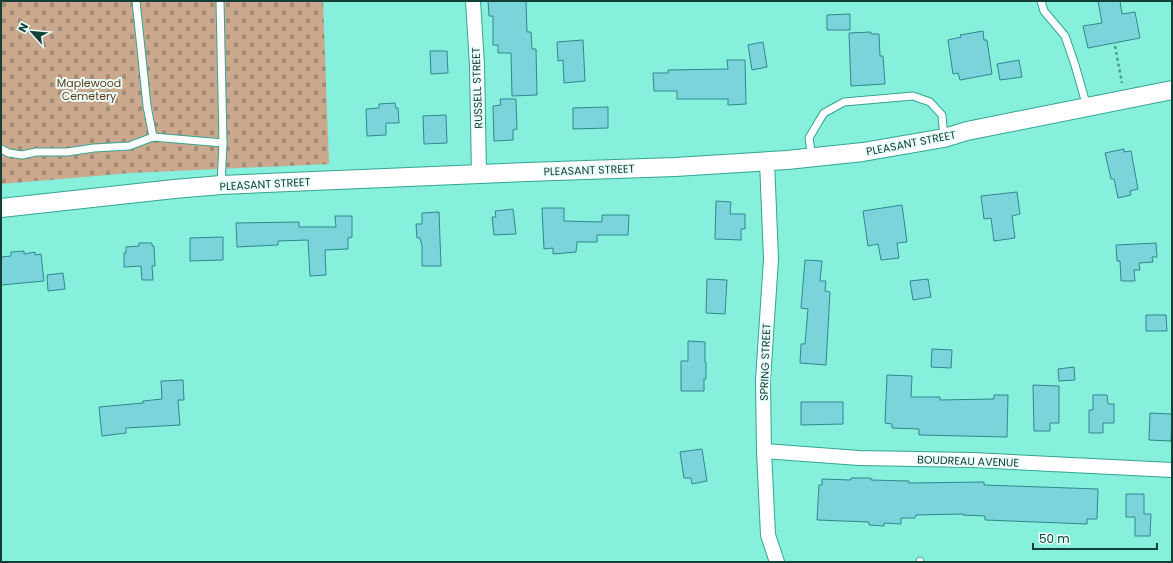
<svg xmlns="http://www.w3.org/2000/svg" width="1173" height="563" font-family="Poppins,sans-serif">
<style>
.cemetery{fill:url(#cemetery-stones)}
.building{fill:#7ad4da;stroke:#31888d}
.lines{fill:none;stroke-linecap:round;stroke-linejoin:round}
.service-casing{stroke:#34a493;stroke-width:9}
.minor-casing{stroke:#34a493;stroke-width:16}
.tertiary-casing{stroke:#34a493;stroke-width:20}
.path{stroke:#4e9b8e;stroke-width:2.5;stroke-dasharray:3 3;stroke-linecap:butt}
.service{stroke:#fff;stroke-width:7}
.minor{stroke:#fff;stroke-width:14}
.tertiary{stroke:#fff;stroke-width:18}
.labels{text-anchor:middle;stroke-width:4;stroke-linejoin:round;paint-order:stroke}
.park-label{font-size:11px;fill:#603c1a;stroke:#ecfffb}
.street-label{font-size:11px;fill:#124039;stroke:#ecfffb}
</style>
<defs>
<pattern id="cemetery-stones" width="16" height="16" patternUnits="userSpaceOnUse"><rect width="16" height="16" fill="#caa98e"/><path d="M2 7V4a2 2 0 0 1 4 0v3zM10 15v-3a2 2 0 0 1 4 0v3z" fill="#a38b75"/></pattern>
</defs>
<rect width="100%" height="100%" fill="#86f0dd"/>
<!-- cemetery -->
<polygon class="cemetery" points="1,1 323,1 329,164 131,173 1,184"/>
<!-- building -->
<g class="building">
<polygon points="488,1 526,1 527,32 531,32 532,49 536,49 537,95 512,96 511,53 498,53 498,45 493,45 493,16 489,16"/>
<polygon points="1098,1 1120,1 1122,14 1135,12 1140,38 1088,48 1083,26 1102,23"/>
<polygon points="850,14 850,30 827,30 827,15"/>
<polygon points="983,31 984,40 987,40 992,74 960,80 958,73 953,74 948,40 961,37 960,35"/>
<polygon points="871,32 871,34 879,34 880,56 883,56 885,84 851,86 849,33"/>
<polygon points="583,40 585,81 564,83 563,60 558,61 557,42"/>
<polygon points="763,42 767,67 752,70 748,45"/>
<polygon points="430,51 447,51 448,73 431,74"/>
<polygon points="727,60 745,60 746,104 728,105 728,99 677,99 677,91 654,91 653,73 668,73 668,70 728,69"/>
<polygon points="1019,60 1022,77 1000,80 997,64"/>
<polygon points="500,99 516,99 517,129 513,130 513,140 494,141 493,106 501,105"/>
<polygon points="395,103 396,108 398,108 399,123 386,123 386,135 367,136 366,109 379,108 379,104"/>
<polygon points="608,107 608,128 573,129 573,108"/>
<polygon points="446,115 447,143 424,144 423,116"/>
<polygon points="1124,149 1124,152 1131,151 1138,189 1130,191 1131,195 1118,198 1114,179 1111,179 1105,153"/>
<polygon points="1017,192 1020,214 1012,216 1015,238 994,241 991,218 984,219 981,196"/>
<polygon points="716,201 731,202 730,214 745,214 745,229 741,229 741,240 715,239"/>
<polygon points="902,205 907,242 897,243 899,258 881,260 878,244 868,246 863,211"/>
<polygon points="542,208 564,208 564,221 602,222 602,215 629,215 628,235 597,235 597,242 577,242 576,252 553,254 553,248 544,249"/>
<polygon points="513,209 516,234 494,235 492,217 496,217 495,211"/>
<polygon points="439,212 441,266 422,266 422,246 420,238 417,238 416,224 422,224 422,213"/>
<polygon points="335,216 352,216 352,237 348,238 348,249 325,250 326,275 310,276 308,240 278,241 278,245 237,247 236,223 299,222 299,227 336,227"/>
<polygon points="223,237 223,260 190,261 190,238"/>
<polygon points="139,243 152,243 152,246 154,246 155,266 152,266 153,280 142,280 141,266 124,267 124,253 126,253 126,247 139,246"/>
<polygon points="1156,243 1157,257 1152,257 1153,262 1139,263 1140,270 1134,270 1135,281 1121,281 1120,261 1117,261 1116,245"/>
<polygon points="24,251 24,254 35,252 35,255 41,254 44,281 1,285 1,257 11,256 11,252"/>
<polygon points="805,260 822,261 820,281 826,281 825,291 830,292 826,365 800,363 801,344 805,344 808,309 801,308"/>
<polygon points="63,273 65,289 48,291 47,275"/>
<polygon points="707,279 727,280 725,314 706,313"/>
<polygon points="928,279 931,297 913,300 910,281"/>
<polygon points="1146,315 1166,315 1167,331 1146,331"/>
<polygon points="688,341 705,342 705,362 706,362 706,379 704,379 704,391 681,391 681,361 688,361"/>
<polygon points="932,349 952,350 951,368 931,367"/>
<polygon points="1074,367 1075,380 1059,381 1058,369"/>
<polygon points="887,375 912,376 911,397 940,397 940,400 994,399 994,395 1008,395 1007,437 919,435 919,429 892,428 892,424 885,423"/>
<polygon points="183,380 184,400 178,400 180,425 126,428 126,433 102,436 99,407 143,403 143,401 162,399 161,381"/>
<polygon points="1033,385 1059,386 1059,423 1050,423 1050,431 1034,431"/>
<polygon points="1093,395 1107,395 1108,404 1114,404 1114,423 1103,423 1103,433 1089,433 1089,410 1093,410"/>
<polygon points="801,402 843,402 843,424 801,425"/>
<polygon points="1150,413 1172,414 1171,441 1149,440"/>
<polygon points="702,449 707,481 692,484 691,478 684,478 680,452"/>
<polygon points="851,478 871,478 871,480 909,481 909,483 984,482 984,485 1098,489 1097,519 1087,519 1087,524 985,520 985,516 963,515 963,514 916,515 915,518 901,518 901,524 884,523 884,526 869,525 869,522 817,520 819,485 822,485 822,479 851,480"/>
<polygon points="1126,494 1144,494 1144,514 1151,514 1150,536 1135,536 1135,517 1126,517"/>
</g>
<g class="lines">
<defs>
<g id="service">
<polyline points="136,1 147,106 153,137"/>
<polyline points="1041,1 1044,11 1065,36 1075,65 1087,107"/>
<polyline points="1,149 9,153 22,155 36,152 67,152 94,148 129,146 153,137 223,143 220,1"/>
<polyline points="812,158 809,138 819,121 824,113 844,102 913,96 930,102 942,115 944,138"/>
<polyline points="221,185 223,143"/>
<polyline points="920,561 920,562"/>
</g>
<g id="minor">
<polyline points="473,1 477,65 479,174"/>
<polyline points="767,161 771,259 763,380 764,451 768,535 777,562"/>
<polyline points="764,451 859,458 973,460 1172,470"/>
</g>
<polyline id="tertiary" points="1,208 174,189 221,185 527,172 675,167 787,160 863,152 944,138 967,131 1172,90"/>
</defs>
<!-- service casing -->
<use href="#service" class="service-casing"/>
<!-- minor casing -->
<use href="#minor" class="minor-casing"/>
<!-- tertiary casing -->
<use href="#tertiary" class="tertiary-casing"/>
<!-- path -->
<polyline class="path" points="1115,46 1122,83"/>
<!-- service -->
<use href="#service" class="service"/>
<!-- minor -->
<use href="#minor" class="minor"/>
<!-- tertiary -->
<use href="#tertiary" class="tertiary"/>
</g>
<g class="labels">
<!-- park labels -->
<g class="park-label">
<text x="89" y="87">Maplewood<tspan x="89" dy="13">Cemetery</tspan></text>
</g>
<!-- street labels -->
<g class="street-label">
<text transform="translate(477 88) rotate(-92)" y="4">RUSSELL STREET</text>
<text transform="translate(911 143) rotate(-11)" y="4">PLEASANT STREET</text>
<text transform="translate(589 170) rotate(-2)" y="4">PLEASANT STREET</text>
<text transform="translate(265 184) rotate(-3)" y="4">PLEASANT STREET</text>
<text transform="translate(765 362) rotate(-88)" y="4">SPRING STREET</text>
<text transform="translate(968 461) rotate(2)" y="4">BOUDREAU AVENUE</text>
</g>
</g>
<!-- border -->
<rect width="1173" height="563" fill="none" stroke="#124039" stroke-width="4"/>
<!-- north arrow -->
<g transform="translate(32 32) rotate(297)" stroke="#ecfffb" stroke-width="3" paint-order="stroke">
<path d="M0-3L7 15L0 10L-7 15Z" fill="#124039"/>
<text y="-6" font-size="11" font-weight="bold" text-anchor="middle" fill="#124039">N</text>
</g>
<!-- scale -->
<path d="M1033 543v6h124v-6" fill="none" stroke="#124039" stroke-width="2"/>
<text x="1039" y="543" font-size="12" fill="#124039" stroke="#ecfffb" stroke-width="3" paint-order="stroke">50 m</text>
</svg>
